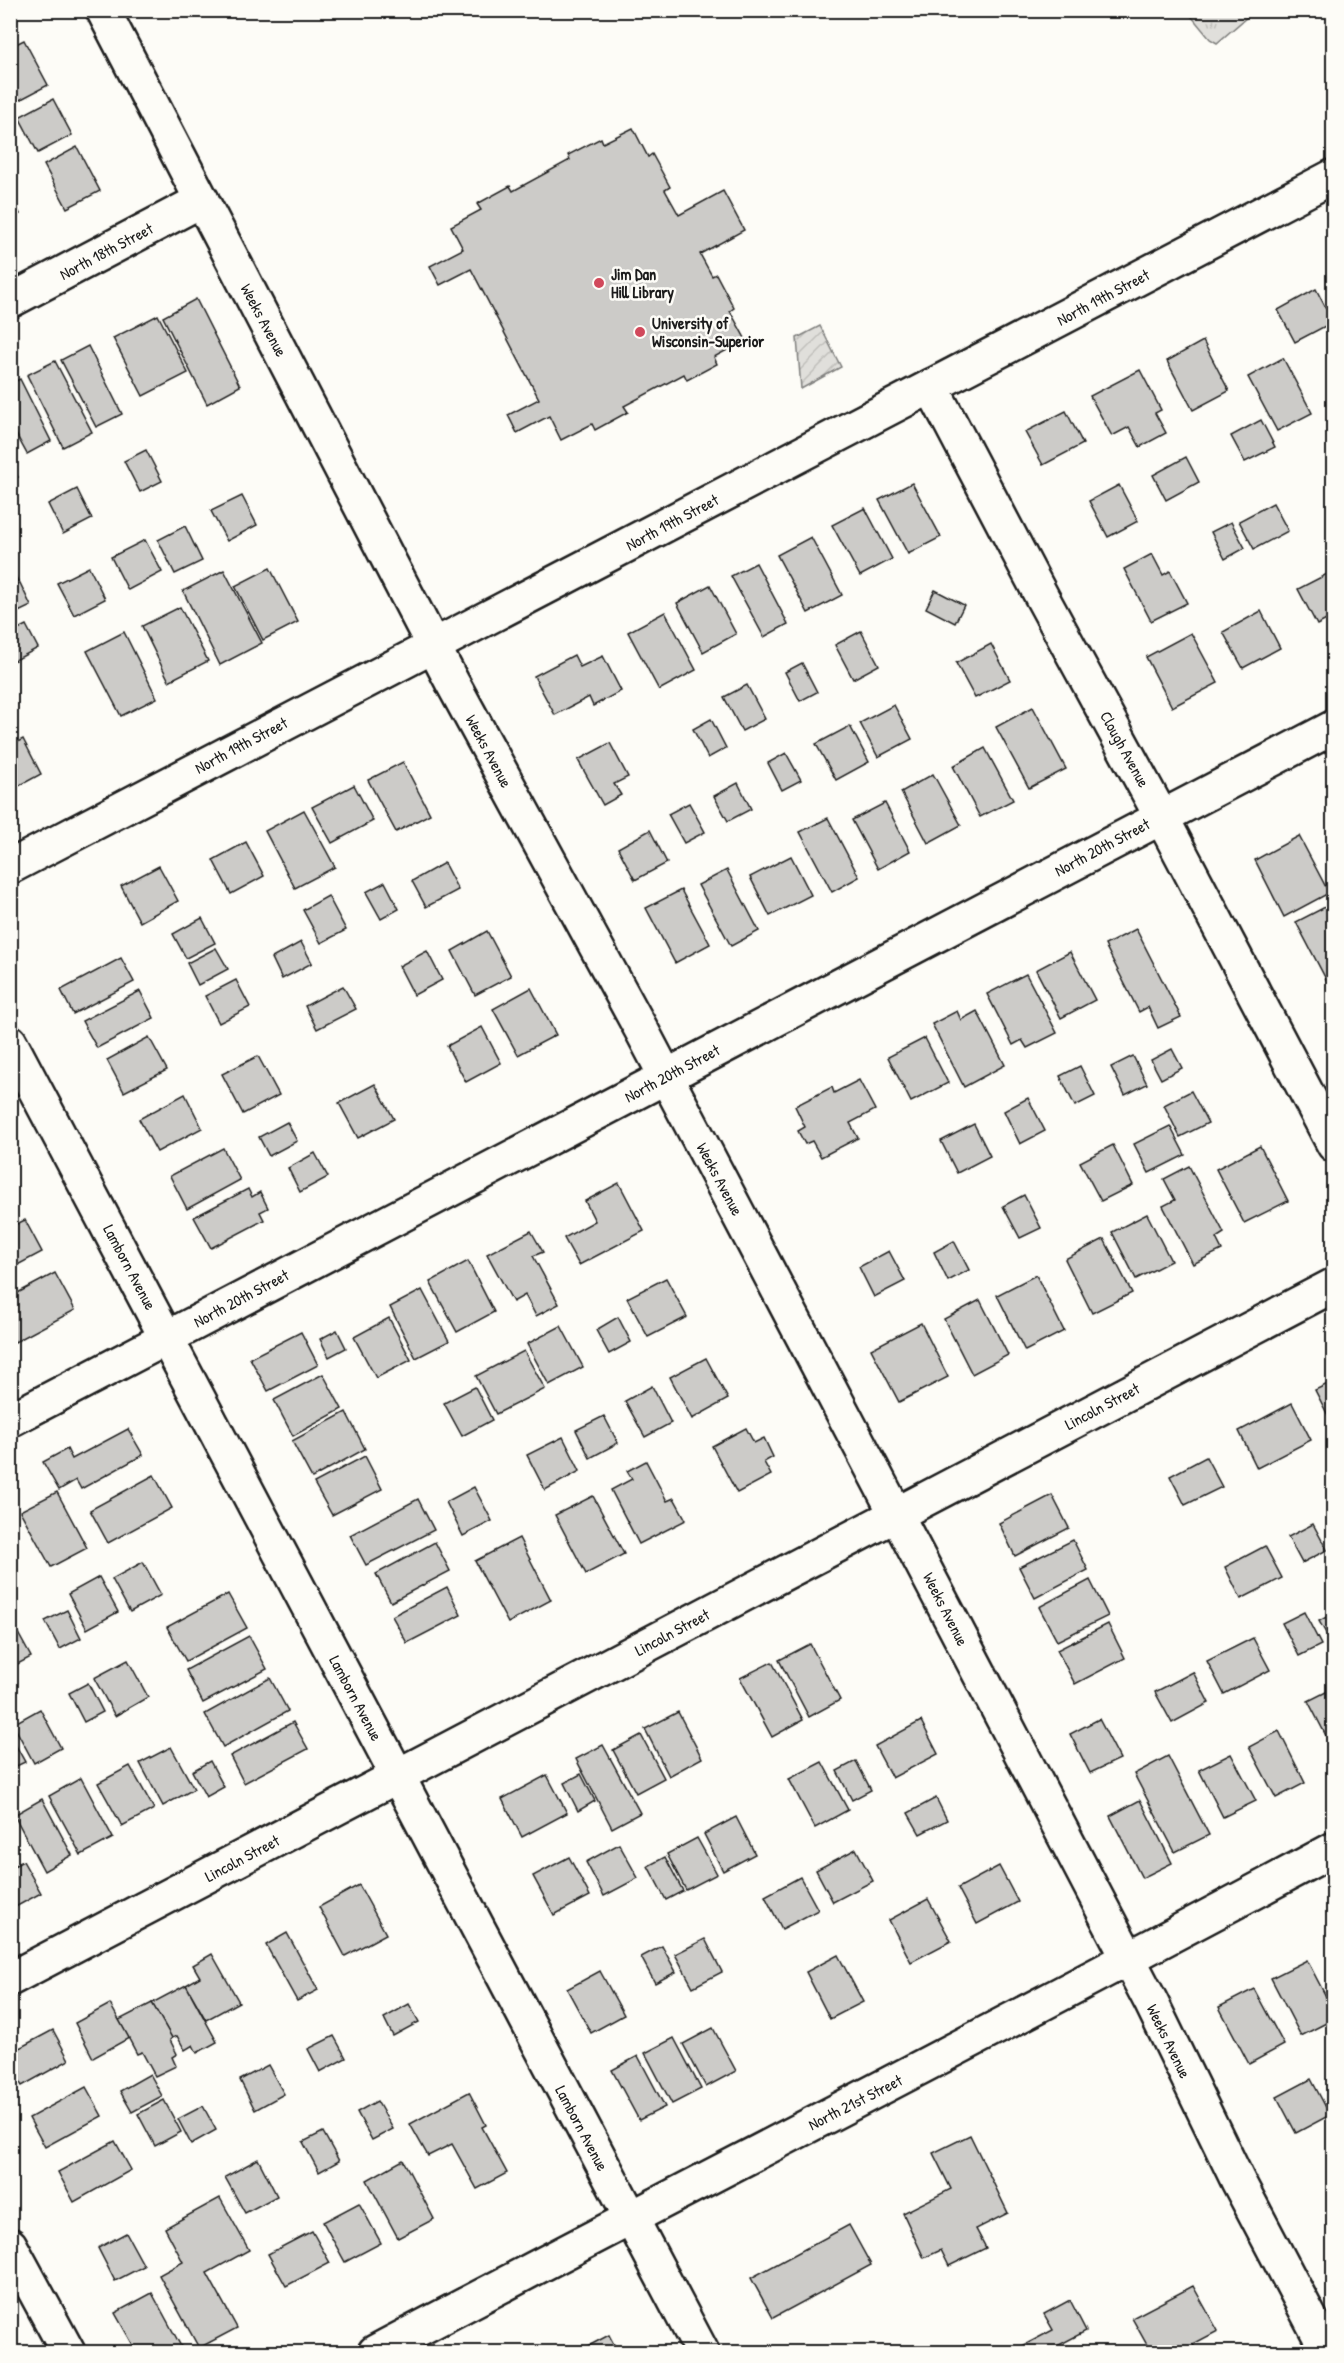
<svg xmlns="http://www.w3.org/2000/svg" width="1344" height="2363" font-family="'Patrick Hand',sans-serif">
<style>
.grass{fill:url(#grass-tufts);stroke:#7e7e7c;stroke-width:1.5}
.garden{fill:url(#garden-furrows);stroke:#7e7e7c;stroke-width:1.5}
.building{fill:#cccbc8;stroke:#1c1c1c;stroke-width:1.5}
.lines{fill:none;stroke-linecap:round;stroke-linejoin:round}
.minor-casing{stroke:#1c1c1c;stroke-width:38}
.minor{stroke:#fdfcf7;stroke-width:33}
.poi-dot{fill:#d1495b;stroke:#fdfcf7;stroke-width:2}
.labels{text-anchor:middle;stroke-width:5;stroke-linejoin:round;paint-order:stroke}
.street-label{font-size:16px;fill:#1c1c1c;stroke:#fdfcf7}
.poi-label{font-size:16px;font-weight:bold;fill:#1c1c1c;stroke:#fdfcf7;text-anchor:start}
</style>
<defs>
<pattern id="grass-tufts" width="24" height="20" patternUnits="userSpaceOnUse" patternTransform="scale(1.5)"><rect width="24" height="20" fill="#e0dfdb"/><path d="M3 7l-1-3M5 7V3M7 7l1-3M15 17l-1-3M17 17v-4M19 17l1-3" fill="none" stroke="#c0bfbb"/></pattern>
<pattern id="garden-furrows" width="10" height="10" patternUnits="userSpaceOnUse" patternTransform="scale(1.5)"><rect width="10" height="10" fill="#e0dfdb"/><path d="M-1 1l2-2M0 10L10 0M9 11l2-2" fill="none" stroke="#c0bfbb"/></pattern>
</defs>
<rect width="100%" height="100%" fill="#fdfcf7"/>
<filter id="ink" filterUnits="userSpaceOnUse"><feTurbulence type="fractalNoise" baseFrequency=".0167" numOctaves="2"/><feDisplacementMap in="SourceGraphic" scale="12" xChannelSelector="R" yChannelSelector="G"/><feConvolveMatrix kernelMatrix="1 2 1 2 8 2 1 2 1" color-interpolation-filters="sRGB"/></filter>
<g filter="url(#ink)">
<!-- grass -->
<polygon class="grass" points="1248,11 1247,17 1217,43 1210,39 1187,11"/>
<!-- garden -->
<polygon class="garden" points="820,326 841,367 801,389 797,338"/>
<!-- building -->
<g class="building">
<polygon points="24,40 48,85 12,104 10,101 10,47"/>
<polygon points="53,99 72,135 38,153 19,117"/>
<polygon points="633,128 648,157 652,154 670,187 665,190 679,215 723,191 744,230 700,254 712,276 716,274 734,308 730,311 746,340 714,357 717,364 687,380 684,374 624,406 628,412 595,430 592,424 561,440 549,416 517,433 508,415 539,399 471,269 440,285 430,266 463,249 451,226 481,210 477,204 510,186 513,191 570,160 568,155 601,138 603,143"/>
<polygon points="77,147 100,191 67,208 44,165"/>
<polygon points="10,197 20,214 10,219"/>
<polygon points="1316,289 1333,322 1295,342 1278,310"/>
<polygon points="196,299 240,386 207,404 163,317"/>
<polygon points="158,315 188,373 143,396 113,338"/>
<polygon points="1203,341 1229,391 1193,410 1167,361"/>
<polygon points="88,346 122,414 96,427 61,360"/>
<polygon points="1283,358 1312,413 1277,431 1248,377"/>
<polygon points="55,361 92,432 63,447 27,375"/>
<polygon points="1140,370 1161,410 1155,413 1166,433 1140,447 1129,427 1112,436 1090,396"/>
<polygon points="20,379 51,441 27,454 10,423 10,384"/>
<polygon points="1066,411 1083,444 1043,465 1025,432"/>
<polygon points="1261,420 1275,447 1245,462 1231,436"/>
<polygon points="146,450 162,481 140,492 124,461"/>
<polygon points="1186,457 1199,482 1166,500 1153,475"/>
<polygon points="10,463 18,477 10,480"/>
<polygon points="912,483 941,537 908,554 879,500"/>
<polygon points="1119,485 1138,521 1108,537 1089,501"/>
<polygon points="77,489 92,519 63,534 48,504"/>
<polygon points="242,496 257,525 227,541 211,511"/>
<polygon points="1273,503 1288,531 1254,549 1239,521"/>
<polygon points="865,508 892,559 860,576 832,525"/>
<polygon points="1231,522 1245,548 1225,559 1211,532"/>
<polygon points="185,526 202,561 175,574 158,540"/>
<polygon points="811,537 842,595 808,613 777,555"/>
<polygon points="145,540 162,572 128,590 111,557"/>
<polygon points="1152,554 1163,575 1170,571 1187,603 1151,621 1124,569"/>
<polygon points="756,563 788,624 764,637 731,576"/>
<polygon points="10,566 18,581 10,585"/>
<polygon points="89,567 105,599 74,615 57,583"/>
<polygon points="270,568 298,622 263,640 235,586"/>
<polygon points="224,570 262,643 220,665 183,591"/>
<polygon points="1333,571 1334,616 1317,625 1298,589"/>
<polygon points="20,583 31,606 10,616 10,587"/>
<polygon points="710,585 736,634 703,652 677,603"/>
<polygon points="935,590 964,605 955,623 926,608"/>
<polygon points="180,607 208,661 169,681 142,626"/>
<polygon points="1261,611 1280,648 1243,668 1223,632"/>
<polygon points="665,612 696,670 659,690 628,632"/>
<polygon points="26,625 38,648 10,663 10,633"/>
<polygon points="861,631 879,665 853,679 835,645"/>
<polygon points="124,632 157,698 121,716 87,651"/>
<polygon points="1191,633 1218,683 1172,707 1146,657"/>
<polygon points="991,644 1010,680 975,698 956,663"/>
<polygon points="574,655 580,667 603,656 621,691 593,706 589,697 555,715 534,676"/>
<polygon points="802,663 817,692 800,701 785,672"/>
<polygon points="747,685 765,719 742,731 724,697"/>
<polygon points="894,705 912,739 878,757 860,723"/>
<polygon points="1033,707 1066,769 1029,788 996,727"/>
<polygon points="711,719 726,748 708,758 693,729"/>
<polygon points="850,726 869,762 836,780 816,744"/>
<polygon points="23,739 41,774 17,787 10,774 10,746"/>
<polygon points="610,743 628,777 614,784 621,795 603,805 578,760"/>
<polygon points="985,748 1013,800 980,817 953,766"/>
<polygon points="786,753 801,780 782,790 768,763"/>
<polygon points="403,762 430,814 396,832 368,780"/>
<polygon points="933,774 961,825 928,843 901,792"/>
<polygon points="738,783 751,809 728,821 714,796"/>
<polygon points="354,785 373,821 332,843 312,807"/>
<polygon points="689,803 705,832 684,843 668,814"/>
<polygon points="885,803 910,851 878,869 852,820"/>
<polygon points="304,810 335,867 295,888 265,831"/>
<polygon points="828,818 859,877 832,892 800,832"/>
<polygon points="650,830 667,863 635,880 618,848"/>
<polygon points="1299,836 1329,893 1284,917 1255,860"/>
<polygon points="246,842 264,876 231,894 213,860"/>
<polygon points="791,856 811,895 770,916 750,877"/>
<polygon points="444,863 458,890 426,907 412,881"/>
<polygon points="159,866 178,901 140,922 121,886"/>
<polygon points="727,870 759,931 731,946 698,885"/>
<polygon points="385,882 399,909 381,919 366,892"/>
<polygon points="681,890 710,944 675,963 646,908"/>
<polygon points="328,896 346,930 321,943 303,910"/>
<polygon points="1331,904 1334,910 1334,980 1328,983 1296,922"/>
<polygon points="202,918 215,943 186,958 173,934"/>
<polygon points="1136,929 1181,1017 1158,1028 1148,1007 1139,1012 1105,945"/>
<polygon points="487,931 511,976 475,995 452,951"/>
<polygon points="301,942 312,963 282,979 272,958"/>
<polygon points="216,948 228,969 198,985 187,963"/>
<polygon points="427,951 442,980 414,995 399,966"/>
<polygon points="1070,952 1095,1000 1061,1018 1036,970"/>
<polygon points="121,958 134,982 73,1014 61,990"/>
<polygon points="1026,974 1057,1033 1027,1048 1022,1040 1013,1045 987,994"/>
<polygon points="236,980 250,1007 219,1023 205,996"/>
<polygon points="343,986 356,1009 317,1029 305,1006"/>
<polygon points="531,988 556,1035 518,1055 493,1009"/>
<polygon points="140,991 154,1018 97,1048 82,1021"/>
<polygon points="957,1011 961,1020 977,1011 1005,1065 964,1087 932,1024"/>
<polygon points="482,1027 501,1063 466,1082 447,1046"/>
<polygon points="149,1037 167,1070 124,1092 107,1060"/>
<polygon points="925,1038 948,1083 911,1102 888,1057"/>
<polygon points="1172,1049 1182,1068 1161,1079 1151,1060"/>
<polygon points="258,1056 279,1095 243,1114 222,1074"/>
<polygon points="1133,1056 1147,1084 1125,1095 1111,1067"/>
<polygon points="1080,1066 1095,1096 1075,1106 1060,1076"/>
<polygon points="859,1080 875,1110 850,1123 858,1138 821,1157 812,1141 805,1144 798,1131 805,1127 795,1106 832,1087 834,1093"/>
<polygon points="375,1084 394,1119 358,1138 339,1103"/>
<polygon points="1191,1091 1208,1123 1180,1137 1164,1105"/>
<polygon points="185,1094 202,1128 157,1152 139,1119"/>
<polygon points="1028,1098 1045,1131 1020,1144 1004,1111"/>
<polygon points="287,1122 297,1141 269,1156 259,1137"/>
<polygon points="974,1124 990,1156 957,1173 941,1141"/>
<polygon points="1170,1126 1185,1155 1149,1173 1134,1144"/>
<polygon points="1113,1145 1133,1185 1101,1201 1080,1162"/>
<polygon points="1260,1146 1288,1201 1244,1223 1216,1169"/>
<polygon points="223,1148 240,1180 187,1209 170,1176"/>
<polygon points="315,1153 328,1177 300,1192 288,1168"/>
<polygon points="1189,1166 1224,1233 1216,1238 1222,1250 1193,1264 1163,1206 1175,1200 1164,1179"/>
<polygon points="619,1183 644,1231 579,1265 564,1238 595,1221 585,1201"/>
<polygon points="248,1189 252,1197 260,1192 268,1208 260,1212 264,1220 211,1248 194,1217"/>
<polygon points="1024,1195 1041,1228 1020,1238 1003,1206"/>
<polygon points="1147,1214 1171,1261 1136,1279 1112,1232"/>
<polygon points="25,1220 42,1252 10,1269 10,1227"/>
<polygon points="531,1231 543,1252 533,1256 559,1304 536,1316 525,1295 513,1302 487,1254"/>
<polygon points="1104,1239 1132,1293 1092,1313 1065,1259"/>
<polygon points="954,1241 969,1270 948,1281 934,1252"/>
<polygon points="889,1251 905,1281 874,1297 859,1267"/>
<polygon points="468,1261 494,1312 457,1332 430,1282"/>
<polygon points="55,1273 75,1310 15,1342 10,1333 10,1297"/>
<polygon points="1036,1275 1064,1331 1025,1351 997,1295"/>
<polygon points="666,1278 687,1317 648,1337 627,1298"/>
<polygon points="422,1290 449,1341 416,1358 390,1307"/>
<polygon points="980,1300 1008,1355 972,1374 944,1319"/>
<polygon points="618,1317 631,1342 609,1354 596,1330"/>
<polygon points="389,1318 411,1360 376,1378 354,1337"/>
<polygon points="921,1323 948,1377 899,1402 871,1349"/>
<polygon points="561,1326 583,1367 549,1385 527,1344"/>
<polygon points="337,1330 346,1348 329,1357 320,1339"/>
<polygon points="301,1332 318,1365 268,1391 250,1358"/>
<polygon points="524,1351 545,1389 496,1414 476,1376"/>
<polygon points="706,1358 728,1399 692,1419 670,1377"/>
<polygon points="323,1374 342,1409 293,1436 274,1400"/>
<polygon points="1334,1381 1334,1427 1315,1390"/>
<polygon points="652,1386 671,1423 645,1437 625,1401"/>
<polygon points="475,1387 492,1420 462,1436 444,1403"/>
<polygon points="1292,1403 1311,1440 1257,1468 1239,1431"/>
<polygon points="346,1412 365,1449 312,1478 292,1441"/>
<polygon points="604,1416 618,1443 590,1458 576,1430"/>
<polygon points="746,1428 754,1443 764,1438 773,1457 764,1462 771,1475 737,1493 712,1446"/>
<polygon points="128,1429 143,1455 81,1489 76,1480 59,1490 43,1462 67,1449 72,1459"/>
<polygon points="563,1437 580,1471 545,1490 527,1455"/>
<polygon points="365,1456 382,1489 332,1515 314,1483"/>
<polygon points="1206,1457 1222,1487 1185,1505 1170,1476"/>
<polygon points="646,1461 667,1501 674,1498 686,1520 639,1544 611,1490 632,1479 627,1471"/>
<polygon points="154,1475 172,1508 108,1543 90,1510"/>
<polygon points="474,1487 492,1521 463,1536 446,1502"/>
<polygon points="57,1492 87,1548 51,1567 20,1511"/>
<polygon points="1052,1495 1069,1528 1015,1556 999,1523"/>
<polygon points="593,1496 624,1554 586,1574 555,1515"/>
<polygon points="418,1499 434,1530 366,1565 350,1535"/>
<polygon points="1313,1524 1327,1550 1302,1563 1288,1537"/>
<polygon points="519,1538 551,1600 508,1623 475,1561"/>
<polygon points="1073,1540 1088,1570 1035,1598 1019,1567"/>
<polygon points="435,1542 450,1571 391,1602 376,1574"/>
<polygon points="1265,1546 1282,1578 1241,1599 1225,1567"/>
<polygon points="143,1562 161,1595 130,1612 112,1579"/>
<polygon points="99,1577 118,1612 87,1629 68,1594"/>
<polygon points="1090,1580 1108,1616 1057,1641 1039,1607"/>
<polygon points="447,1587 461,1615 407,1643 392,1616"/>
<polygon points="228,1594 247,1628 186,1661 167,1627"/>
<polygon points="67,1610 81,1638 60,1649 45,1621"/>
<polygon points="1304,1612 1321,1645 1299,1656 1282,1623"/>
<polygon points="1334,1613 1334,1647 1319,1621"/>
<polygon points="13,1624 31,1657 10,1668 10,1626"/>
<polygon points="1108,1624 1125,1658 1075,1684 1057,1650"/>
<polygon points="249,1636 267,1669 203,1703 186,1670"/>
<polygon points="1253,1638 1270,1670 1224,1694 1207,1661"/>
<polygon points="810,1644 840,1700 809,1717 779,1660"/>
<polygon points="128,1660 148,1697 115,1716 94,1678"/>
<polygon points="772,1662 803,1720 772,1737 740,1678"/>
<polygon points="1193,1672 1209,1703 1172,1723 1155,1692"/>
<polygon points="270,1678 288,1711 223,1747 205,1714"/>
<polygon points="88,1683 103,1712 84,1722 69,1693"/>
<polygon points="1334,1688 1334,1751 1308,1701"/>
<polygon points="40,1709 61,1748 34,1763 13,1724"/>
<polygon points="678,1712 702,1758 669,1776 645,1729"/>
<polygon points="1099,1719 1120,1759 1090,1773 1070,1734"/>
<polygon points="921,1721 938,1754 892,1778 875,1746"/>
<polygon points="293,1722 308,1749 244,1783 230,1756"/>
<polygon points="1279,1731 1305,1783 1276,1798 1249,1747"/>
<polygon points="10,1735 25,1762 10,1769"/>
<polygon points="641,1735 664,1778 636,1793 613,1750"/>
<polygon points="603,1745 640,1813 612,1828 576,1759"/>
<polygon points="171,1747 194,1789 163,1806 140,1763"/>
<polygon points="1231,1754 1256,1801 1223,1817 1199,1770"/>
<polygon points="1168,1756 1209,1835 1175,1852 1134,1774"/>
<polygon points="210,1761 224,1787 206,1797 192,1771"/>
<polygon points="856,1761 871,1790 852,1800 837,1771"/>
<polygon points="822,1762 848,1810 815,1828 789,1779"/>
<polygon points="130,1766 154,1809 122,1826 98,1783"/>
<polygon points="581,1774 595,1801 578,1811 564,1783"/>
<polygon points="547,1775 567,1813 522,1837 502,1799"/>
<polygon points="81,1778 113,1838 81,1855 49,1796"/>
<polygon points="936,1798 947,1820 920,1834 908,1813"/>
<polygon points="42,1799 72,1855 44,1871 14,1815"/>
<polygon points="1140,1800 1172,1863 1142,1878 1110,1816"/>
<polygon points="736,1817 755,1854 723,1871 704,1834"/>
<polygon points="697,1838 717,1874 686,1890 667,1854"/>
<polygon points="619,1844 638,1878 604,1896 586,1862"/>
<polygon points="856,1849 873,1881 833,1902 816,1870"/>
<polygon points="569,1857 590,1896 554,1915 533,1876"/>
<polygon points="665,1857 683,1891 666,1900 648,1866"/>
<polygon points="23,1861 41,1893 10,1910 10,1868"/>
<polygon points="999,1866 1018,1902 977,1924 958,1888"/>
<polygon points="800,1877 818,1910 782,1929 765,1896"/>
<polygon points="359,1885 386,1934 345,1956 319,1907"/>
<polygon points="928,1899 951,1941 911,1962 889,1920"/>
<polygon points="287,1933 318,1990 297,2001 266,1945"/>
<polygon points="705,1939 722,1972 693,1987 675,1954"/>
<polygon points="662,1946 676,1972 655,1983 641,1957"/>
<polygon points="212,1954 239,2002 206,2020 186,1985 200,1977 193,1965"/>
<polygon points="838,1955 863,2002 830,2019 806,1972"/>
<polygon points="1307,1960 1334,2012 1334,2019 1301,2036 1271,1978"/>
<polygon points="600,1971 624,2015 591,2033 567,1989"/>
<polygon points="186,1985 217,2042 197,2053 193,2045 185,2050 177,2036 172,2038 152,2003"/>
<polygon points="1254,1989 1284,2045 1249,2064 1219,2007"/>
<polygon points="152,2003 172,2038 170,2040 177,2054 172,2057 176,2066 155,2076 142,2052 137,2054 119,2020"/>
<polygon points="110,2004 129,2038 93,2058 75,2023"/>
<polygon points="409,2004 419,2022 393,2036 384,2018"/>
<polygon points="713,2028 736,2071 706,2087 683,2044"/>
<polygon points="53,2030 69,2060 22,2086 10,2065 10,2053"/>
<polygon points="334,2036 346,2058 320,2072 308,2049"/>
<polygon points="674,2038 701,2089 672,2104 645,2053"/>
<polygon points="638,2056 665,2107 639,2120 612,2070"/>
<polygon points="268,2065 284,2094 255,2110 240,2080"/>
<polygon points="150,2074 162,2096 132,2112 120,2091"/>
<polygon points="1311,2079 1330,2115 1296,2133 1277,2097"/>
<polygon points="86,2087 102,2116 45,2147 29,2118"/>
<polygon points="469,2092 486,2125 482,2127 507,2173 477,2189 452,2144 428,2156 410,2124"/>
<polygon points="164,2100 181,2132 155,2146 138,2114"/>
<polygon points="377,2101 393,2129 372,2140 357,2112"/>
<polygon points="203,2106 216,2130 191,2144 178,2119"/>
<polygon points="323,2132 339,2161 319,2172 303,2142"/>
<polygon points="970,2135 1008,2213 976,2229 986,2248 949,2266 941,2250 924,2258 903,2213 951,2189 933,2153"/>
<polygon points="115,2141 131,2170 74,2202 58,2172"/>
<polygon points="258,2159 277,2196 245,2213 225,2177"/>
<polygon points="403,2160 434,2219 398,2238 367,2180"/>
<polygon points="220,2198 249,2250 207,2273 237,2328 199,2348 159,2275 183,2262 165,2228"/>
<polygon points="359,2203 381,2243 345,2262 323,2222"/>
<polygon points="849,2225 871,2265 773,2318 751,2278"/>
<polygon points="312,2231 330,2263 286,2286 268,2254"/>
<polygon points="126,2233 144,2266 115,2281 98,2248"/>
<polygon points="1193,2286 1218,2331 1193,2344 1197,2352 1151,2352 1132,2318"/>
<polygon points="152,2293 184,2352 137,2352 115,2313"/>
<polygon points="1070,2300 1086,2331 1059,2345 1063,2352 1011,2352 1053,2330 1044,2314"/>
<polygon points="609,2335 618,2352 577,2352"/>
</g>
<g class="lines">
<defs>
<g id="minor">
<polyline points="103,10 452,682 642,1031 896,1514 1151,2002 1238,2181 1328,2352"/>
<polyline points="10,301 202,200"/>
<polyline points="931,386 1043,599 1161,816 1334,1145"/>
<polyline points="10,867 1334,176"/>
<polyline points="10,1042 702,2352"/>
<polyline points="10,1420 1334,727"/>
<polyline points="10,1979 1334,1285"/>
<polyline points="10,2245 68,2352"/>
<path d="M 375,2352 C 694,2184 1016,2020 1334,1849"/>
</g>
</defs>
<!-- minor casing -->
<use href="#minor" class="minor-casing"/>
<!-- minor -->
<use href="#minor" class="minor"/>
</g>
</g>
<!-- markers -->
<g class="poi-dot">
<circle cx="599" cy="283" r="6"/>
<circle cx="640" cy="332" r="6"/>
</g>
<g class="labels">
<!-- street labels -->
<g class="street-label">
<text transform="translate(106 251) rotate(-28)" y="6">North 18th Street</text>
<text transform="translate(1103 297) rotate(-28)" y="6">North 19th Street</text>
<text transform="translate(264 320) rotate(62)" y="6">Weeks Avenue</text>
<text transform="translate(672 522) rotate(-28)" y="6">North 19th Street</text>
<text transform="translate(241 745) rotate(-28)" y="6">North 19th Street</text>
<text transform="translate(1125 749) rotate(61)" y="6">Clough Avenue</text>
<text transform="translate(489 751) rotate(62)" y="6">Weeks Avenue</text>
<text transform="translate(1102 847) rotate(-28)" y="6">North 20th Street</text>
<text transform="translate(672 1073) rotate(-28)" y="6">North 20th Street</text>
<text transform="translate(720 1179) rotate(62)" y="6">Weeks Avenue</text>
<text transform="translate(130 1267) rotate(62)" y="6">Lamborn Avenue</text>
<text transform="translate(241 1298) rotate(-28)" y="6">North 20th Street</text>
<text transform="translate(1102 1406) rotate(-28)" y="6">Lincoln Street</text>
<text transform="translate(946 1609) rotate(63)" y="6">Weeks Avenue</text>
<text transform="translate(672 1632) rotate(-28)" y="6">Lincoln Street</text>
<text transform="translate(356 1698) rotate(62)" y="6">Lamborn Avenue</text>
<text transform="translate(242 1858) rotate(-28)" y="6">Lincoln Street</text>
<text transform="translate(1169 2041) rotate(64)" y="6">Weeks Avenue</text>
<text transform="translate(855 2102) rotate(-27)" y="6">North 21st Street</text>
<text transform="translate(582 2128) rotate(62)" y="6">Lamborn Avenue</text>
</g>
<!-- poi labels -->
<g class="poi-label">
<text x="611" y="280">Jim Dan<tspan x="611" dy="18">Hill Library</tspan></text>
<text x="652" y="329">University of<tspan x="652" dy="18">Wisconsin-Superior</tspan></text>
</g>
</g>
<!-- margin -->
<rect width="1344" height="2363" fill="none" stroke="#fdfcf7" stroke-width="36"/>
<rect x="18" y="18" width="1308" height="2327" fill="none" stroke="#1c1c1c" stroke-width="2" filter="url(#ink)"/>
</svg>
